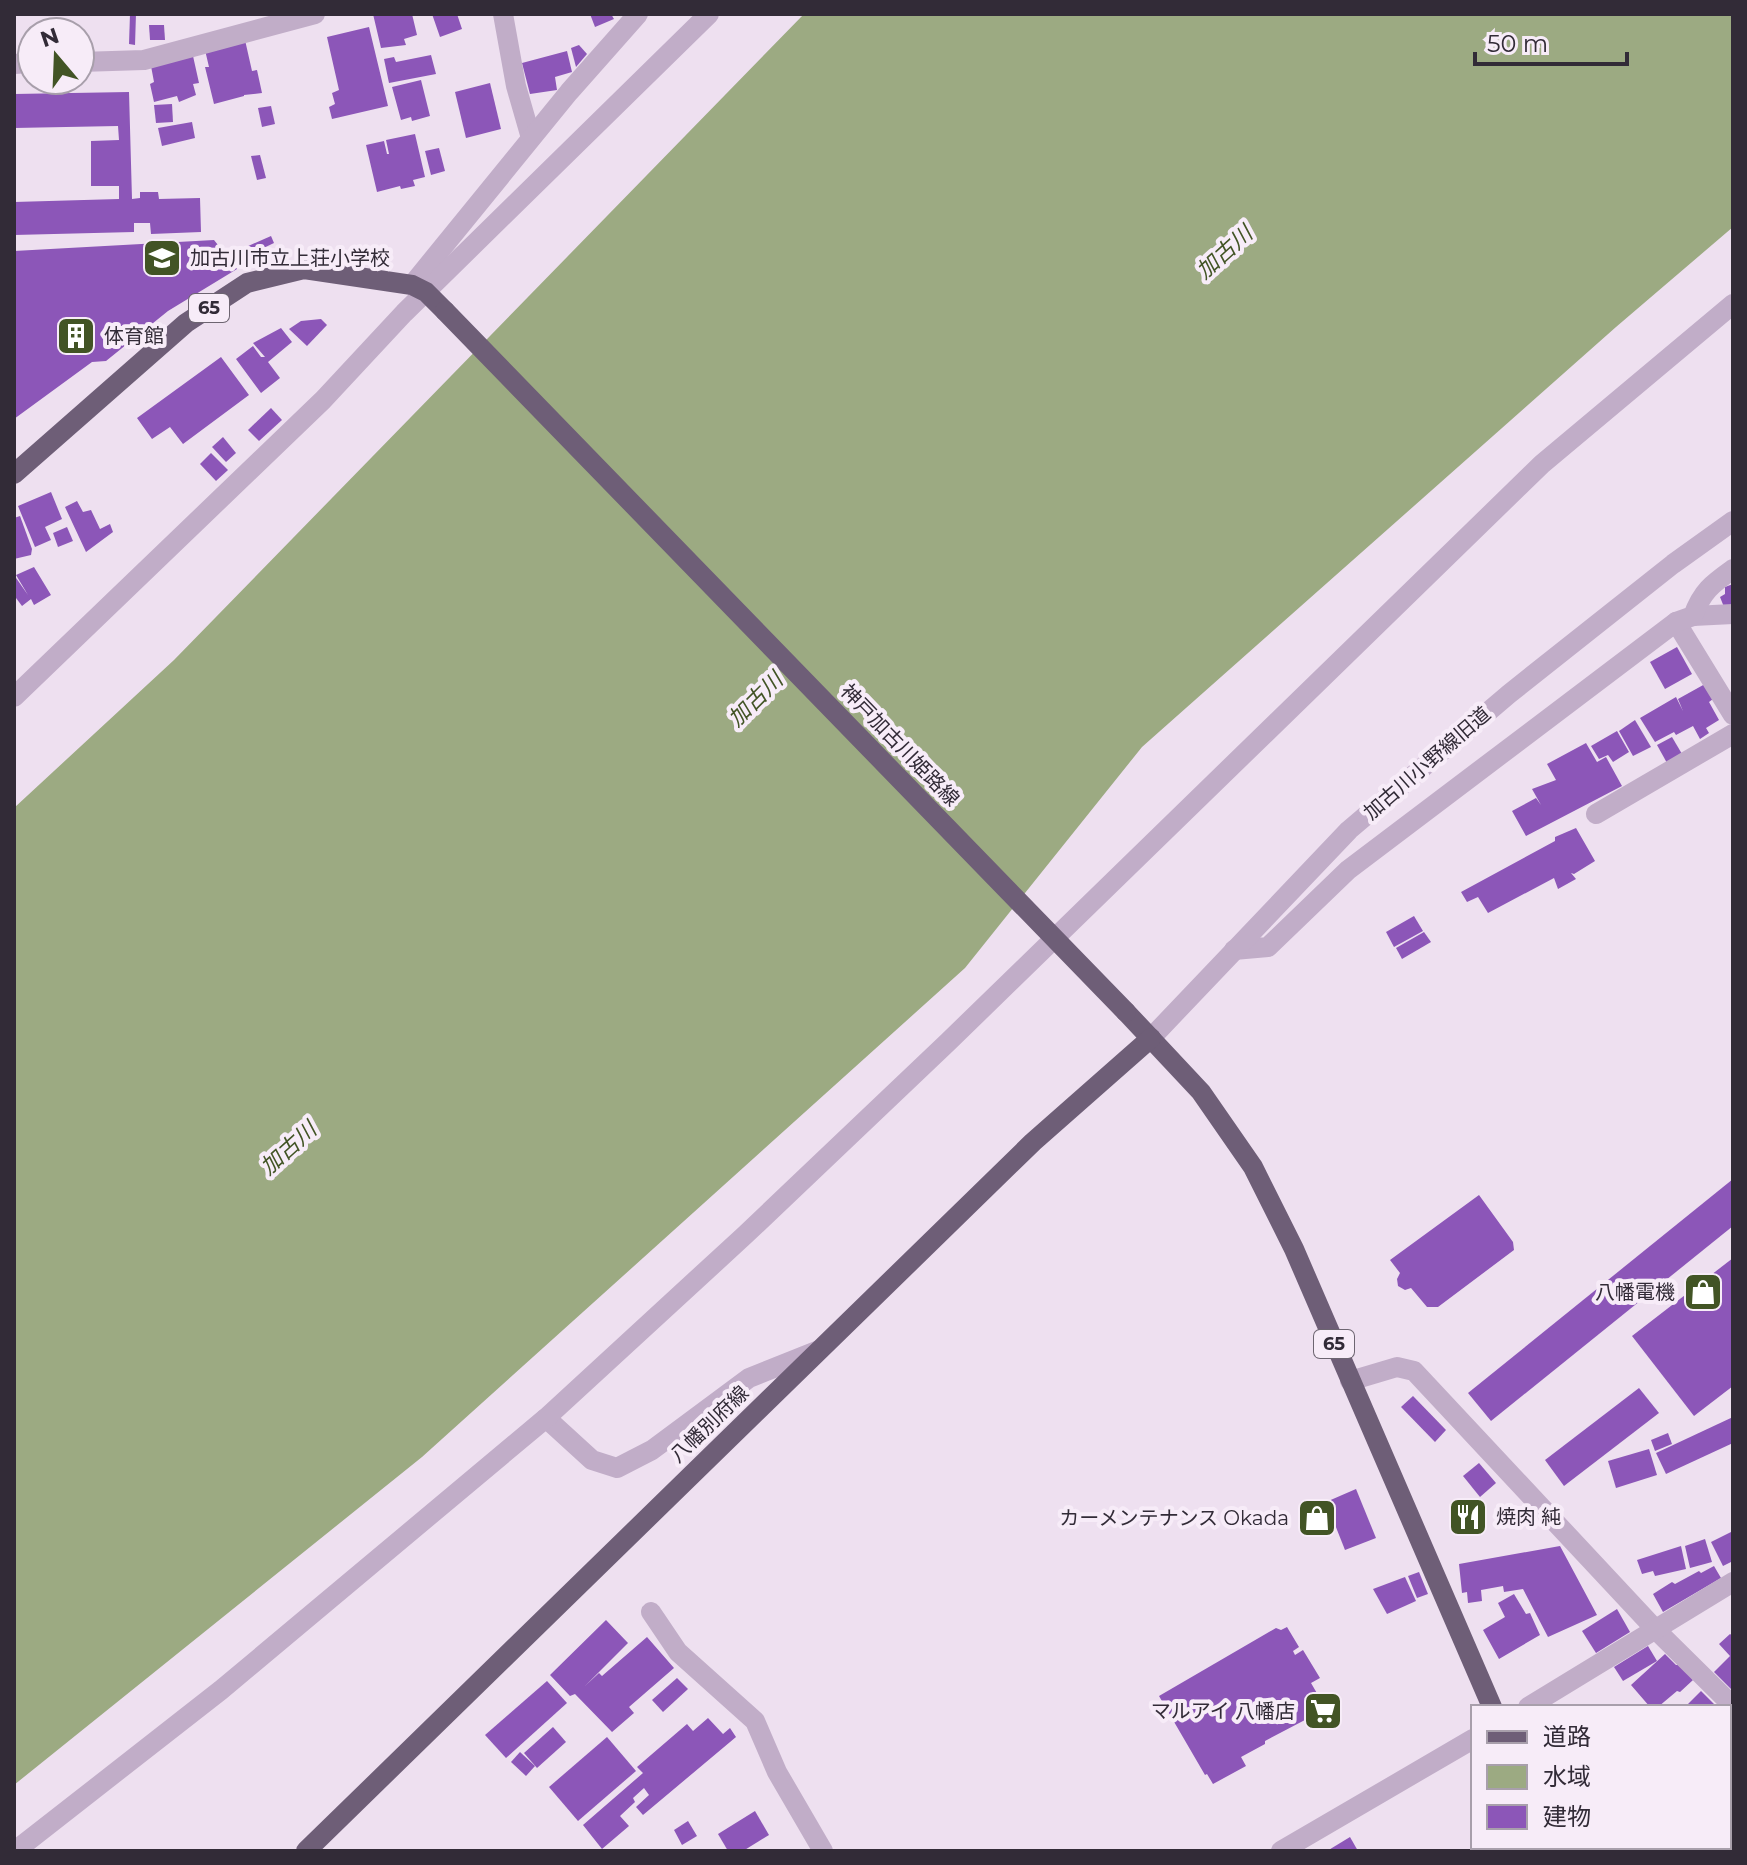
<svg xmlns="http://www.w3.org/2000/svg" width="1747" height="1865" font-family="Montserrat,'Noto Sans JP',sans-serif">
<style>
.water{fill:#9caa82}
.building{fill:#8c56b8}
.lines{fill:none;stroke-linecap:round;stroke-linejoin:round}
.minor{stroke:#c1adc8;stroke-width:20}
.major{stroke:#6e5e77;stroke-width:20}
.major-bridge{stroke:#6e5e77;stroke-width:20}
.labels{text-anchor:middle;stroke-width:8;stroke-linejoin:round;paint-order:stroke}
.shield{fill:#f7ecf8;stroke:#6d6571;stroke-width:2}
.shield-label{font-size:18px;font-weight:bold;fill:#322b37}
.poi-label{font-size:20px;fill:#322b37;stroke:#f7ecf8;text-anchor:start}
.street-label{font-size:20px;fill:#322b37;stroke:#f7ecf8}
.water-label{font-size:22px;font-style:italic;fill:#425425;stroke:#f7ecf8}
</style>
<rect width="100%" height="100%" fill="#eee0f0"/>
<!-- water -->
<polygon class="water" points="804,14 1733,14 1733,227 1616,327 1142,747 965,968 422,1457 14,1785 14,808 174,660"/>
<!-- building -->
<g class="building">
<polygon points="130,14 136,14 135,45 129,44"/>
<polygon points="373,14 412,14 417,35 404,39 406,45 381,48"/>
<polygon points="432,14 457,14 462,29 440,37"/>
<polygon points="590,14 611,14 614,19 595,27"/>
<polygon points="149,25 164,25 165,40 150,40"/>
<polygon points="369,27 388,106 332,119 329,107 335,104 332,93 339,90 327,37"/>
<polygon points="245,40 252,71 257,70 262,93 244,95 244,96 214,104 205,67 209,67 205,50"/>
<polygon points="579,45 587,54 576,67 571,48"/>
<polygon points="567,51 572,72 555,77 557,90 530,94 522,63"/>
<polygon points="431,55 436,74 389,83 384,59 394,57 396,62"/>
<polygon points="193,56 199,83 193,84 196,95 179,102 177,96 154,102 150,84 154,82 151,66"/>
<polygon points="421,80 430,116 412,121 411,117 401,120 392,87"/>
<polygon points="490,83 501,129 466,138 455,92"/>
<polygon points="129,92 132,199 140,198 140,192 158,192 159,199 200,198 201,232 151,234 150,223 134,223 134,232 14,235 14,202 119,199 119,186 91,186 91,141 119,140 118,126 14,128 14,94"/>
<polygon points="172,104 173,122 156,123 154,105"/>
<polygon points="271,106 275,124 262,127 258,108"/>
<polygon points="192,122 195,138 162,146 158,128"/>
<polygon points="415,134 425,177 413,180 415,186 401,189 400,186 377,192 366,145 384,141 387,154 389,154 386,140"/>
<polygon points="439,148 445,171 431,175 425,151"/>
<polygon points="260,155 266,178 257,180 251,156"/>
<polygon points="271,236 274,243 249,255 246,247"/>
<polygon points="214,240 237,269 168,311 106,361 92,362 14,419 14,251"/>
<polygon points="321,319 327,325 307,346 289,329 301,321"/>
<polygon points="281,328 292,342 268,362 280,378 261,393 236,359 253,346 261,357 265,357 253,343"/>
<polygon points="221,357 249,395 183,444 170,427 152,439 137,418"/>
<polygon points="271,408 282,420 259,441 248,430"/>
<polygon points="223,437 236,453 226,462 212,447"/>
<polygon points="211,453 228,470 216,481 200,464"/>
<polygon points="51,492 62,519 45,527 51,540 35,547 18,506"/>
<polygon points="77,501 83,512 91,510 100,529 110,524 113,532 86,552 65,507"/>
<polygon points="20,516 32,549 31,555 14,559 14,518"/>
<polygon points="67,527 73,541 58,547 53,533"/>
<polygon points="34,567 51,595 34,605 31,599 22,606 16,598 14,599 14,575 28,595 16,575"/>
<polygon points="1733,584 1733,609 1724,607 1720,597 1725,594 1725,587"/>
<polygon points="1677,647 1692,674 1665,689 1650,662"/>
<polygon points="1705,684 1713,699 1709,702 1719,720 1706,728 1709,733 1700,739 1693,726 1676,735 1674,732 1655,742 1640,718 1676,697 1683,711 1678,699"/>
<polygon points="1635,720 1651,747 1633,756 1619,731"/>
<polygon points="1617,731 1629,752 1613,762 1608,755 1599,759 1591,746"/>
<polygon points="1672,737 1682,754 1667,763 1657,745"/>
<polygon points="1586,743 1597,762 1606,757 1622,786 1526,836 1512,811 1536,798 1541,805 1532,789 1556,780 1547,764"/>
<polygon points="1576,828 1595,861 1574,874 1571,873 1576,879 1558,889 1554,878 1488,913 1478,897 1467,902 1461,892 1555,841 1555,837"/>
<polygon points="1414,916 1423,931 1394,947 1386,932"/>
<polygon points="1424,932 1431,942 1402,959 1396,948"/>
<polygon points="1733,1179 1733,1226 1491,1421 1468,1393"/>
<polygon points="1479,1195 1513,1242 1514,1250 1438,1307 1427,1307 1411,1288 1405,1290 1398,1286 1397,1279 1400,1273 1390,1260"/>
<polygon points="1733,1258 1733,1386 1694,1416 1632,1336"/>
<polygon points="1639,1388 1659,1413 1564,1486 1545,1460"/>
<polygon points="1413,1396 1446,1430 1435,1442 1401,1407"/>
<polygon points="1733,1417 1733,1443 1666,1474 1656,1453"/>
<polygon points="1668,1433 1672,1444 1655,1451 1651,1440"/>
<polygon points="1649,1449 1657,1475 1616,1488 1608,1461"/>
<polygon points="1479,1463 1496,1483 1480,1497 1463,1476"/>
<polygon points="1356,1489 1376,1538 1345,1550 1326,1502"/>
<polygon points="1733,1531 1733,1561 1723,1566 1711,1542"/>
<polygon points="1705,1539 1712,1562 1690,1568 1685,1546"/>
<polygon points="1560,1546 1597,1615 1548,1637 1523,1589 1504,1592 1503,1586 1481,1590 1482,1601 1468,1603 1467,1592 1462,1593 1459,1564"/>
<polygon points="1681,1546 1686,1569 1655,1576 1653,1571 1642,1574 1637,1560"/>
<polygon points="1714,1566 1721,1578 1663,1612 1653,1594 1672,1582 1675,1584 1699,1571 1701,1573"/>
<polygon points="1419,1572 1428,1594 1417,1598 1408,1576"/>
<polygon points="1405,1577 1416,1601 1387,1614 1373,1589"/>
<polygon points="1514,1594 1526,1614 1530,1613 1540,1635 1499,1659 1483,1630 1505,1617 1498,1603"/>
<polygon points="1617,1609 1630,1632 1596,1653 1582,1631"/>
<polygon points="606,1620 628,1643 585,1686 599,1673 602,1676 647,1637 674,1668 629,1707 634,1713 612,1732 575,1694 570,1696 550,1675"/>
<polygon points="1287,1627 1299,1647 1293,1651 1295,1655 1303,1650 1320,1678 1311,1683 1325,1707 1324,1710 1265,1741 1265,1744 1241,1757 1246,1766 1213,1784 1207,1774 1205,1775 1159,1696 1276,1628 1281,1630"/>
<polygon points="1730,1634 1733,1636 1733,1691 1714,1672 1730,1656 1719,1644"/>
<polygon points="1648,1646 1657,1661 1623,1681 1614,1667"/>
<polygon points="1665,1654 1676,1665 1681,1665 1693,1680 1680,1692 1677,1691 1658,1707 1650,1707 1631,1685"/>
<polygon points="677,1678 688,1689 663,1712 652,1700"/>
<polygon points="547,1681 567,1703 506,1758 485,1735"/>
<polygon points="1701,1691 1717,1707 1685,1707"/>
<polygon points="708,1718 723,1734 730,1728 736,1737 643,1815 636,1807 649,1795 644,1788 633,1798 635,1802 620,1816 629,1826 602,1849 583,1825 643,1773 637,1767 687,1724 693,1731"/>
<polygon points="553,1727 566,1742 537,1768 524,1753"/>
<polygon points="607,1737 636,1771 578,1821 549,1787"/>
<polygon points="520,1752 535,1766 526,1776 511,1762"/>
<polygon points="755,1811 769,1835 743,1851 728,1851 718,1834"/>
<polygon points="688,1821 697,1836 682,1845 674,1830"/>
<polygon points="1350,1837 1358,1851 1327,1851"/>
</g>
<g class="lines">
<!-- minor -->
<g class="minor">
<polyline points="503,14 516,86 531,138"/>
<polyline points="80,62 144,60 315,14"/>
<polyline points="14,64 32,63"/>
<polyline points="412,285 569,92 638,14"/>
<polyline points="1693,616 1733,614"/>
<polyline points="1676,622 1733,715"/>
<polyline points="14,697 323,400 404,313 709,14"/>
<polyline points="1596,814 1733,734"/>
<path d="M 1234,950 L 1268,947 L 1348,870 L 1676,622 L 1693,616 C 1702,591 1712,584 1733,569"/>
<polyline points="1151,1038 1349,830 1509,694 1673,564 1733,521"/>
<polyline points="1350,1381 1397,1367 1414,1371 1656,1630 1733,1706"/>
<polyline points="546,1418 592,1460 617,1468 652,1450 749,1378 819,1350"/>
<polyline points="651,1612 678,1652 755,1721 777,1772 823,1851"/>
<polyline points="1528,1707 1733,1582"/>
<polyline points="15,1851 221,1690 546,1418 745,1235 948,1042 1542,464 1733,304"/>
<polyline points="1281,1851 1473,1739"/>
</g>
<!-- major -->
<g class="major">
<polyline points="14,474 186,323 247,283 304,269 412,285 426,292 445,311"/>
<polyline points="1126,1012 1201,1092 1253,1167 1294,1249 1492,1707"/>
<polyline points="1552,1847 1554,1851"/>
<polyline points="306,1851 1033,1142 1151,1038"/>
</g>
<!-- major-bridge -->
<polyline class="major-bridge" points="445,311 1126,1012"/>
</g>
<!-- icons -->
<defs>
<symbol id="school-square" viewBox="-11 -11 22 22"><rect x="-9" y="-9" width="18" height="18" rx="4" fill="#425425" stroke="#f7ecf8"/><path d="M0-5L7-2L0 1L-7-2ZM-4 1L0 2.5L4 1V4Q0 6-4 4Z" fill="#fff"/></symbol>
<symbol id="building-square" viewBox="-11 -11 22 22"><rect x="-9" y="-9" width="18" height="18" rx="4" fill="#425425" stroke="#f7ecf8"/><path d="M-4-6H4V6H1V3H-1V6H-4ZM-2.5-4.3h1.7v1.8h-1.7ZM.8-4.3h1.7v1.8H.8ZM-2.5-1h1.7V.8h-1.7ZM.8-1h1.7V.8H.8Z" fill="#fff"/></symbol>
<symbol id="shop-square" viewBox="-11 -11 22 22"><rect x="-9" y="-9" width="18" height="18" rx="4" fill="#425425" stroke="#f7ecf8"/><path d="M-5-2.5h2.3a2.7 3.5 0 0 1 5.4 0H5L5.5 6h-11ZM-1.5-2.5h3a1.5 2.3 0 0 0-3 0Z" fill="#fff"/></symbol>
<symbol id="restaurant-square" viewBox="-11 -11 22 22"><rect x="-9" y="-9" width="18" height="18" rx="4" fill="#425425" stroke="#f7ecf8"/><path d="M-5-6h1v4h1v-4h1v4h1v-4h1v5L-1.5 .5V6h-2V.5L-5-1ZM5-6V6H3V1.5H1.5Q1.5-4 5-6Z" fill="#fff"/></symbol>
<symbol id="supermarket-square" viewBox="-11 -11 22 22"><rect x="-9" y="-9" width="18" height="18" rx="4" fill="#425425" stroke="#f7ecf8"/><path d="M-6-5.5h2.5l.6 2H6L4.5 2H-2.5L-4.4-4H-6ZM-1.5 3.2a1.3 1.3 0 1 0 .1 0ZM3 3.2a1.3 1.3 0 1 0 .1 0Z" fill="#fff"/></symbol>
</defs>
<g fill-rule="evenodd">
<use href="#school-square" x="140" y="236" width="44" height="44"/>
<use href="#building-square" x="54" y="314" width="44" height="44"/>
<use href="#shop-square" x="1681" y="1270" width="44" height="44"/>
<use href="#restaurant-square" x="1446" y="1495" width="44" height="44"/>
<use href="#shop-square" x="1295" y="1496" width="44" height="44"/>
<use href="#supermarket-square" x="1301" y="1689" width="44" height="44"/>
</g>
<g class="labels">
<!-- shield labels -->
<g class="shield">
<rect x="189" y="294" width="40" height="28" rx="6"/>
<rect x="1314" y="1330" width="40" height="28" rx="6"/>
</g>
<g class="shield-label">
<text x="209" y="314">65</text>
<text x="1334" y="1350">65</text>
</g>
<!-- poi labels -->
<g class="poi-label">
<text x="190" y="265">加古川市立上荘小学校</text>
<text x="104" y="343">体育館</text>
<text x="1675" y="1299" text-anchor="end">八幡電機</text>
<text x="1496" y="1524">焼肉 純</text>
<text x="1289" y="1525" text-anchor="end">カーメンテナンス Okada</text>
<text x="1295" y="1718" text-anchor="end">マルアイ 八幡店</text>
</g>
<!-- street labels -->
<g class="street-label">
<text transform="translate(900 745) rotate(46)" y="7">神戸加古川姫路線</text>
<text transform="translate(1427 763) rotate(-41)" y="7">加古川小野線旧道</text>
<text transform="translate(709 1424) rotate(-44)" y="7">八幡別府線</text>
</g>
<!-- water labels -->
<g class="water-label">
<text transform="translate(1224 252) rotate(-42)" y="8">加古川</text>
<text transform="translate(755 699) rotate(-45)" y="8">加古川</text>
<text transform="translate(288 1148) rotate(-42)" y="8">加古川</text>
</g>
</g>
<!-- border -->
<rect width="1747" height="1865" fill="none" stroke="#322b37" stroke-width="32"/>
<!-- legend -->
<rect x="1471" y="1705" width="260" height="144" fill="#f7ecf8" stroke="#a89fab" stroke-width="2"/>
<rect x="1487" y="1731" width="40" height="12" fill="#6e5e77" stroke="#a89fab" stroke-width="2"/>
<text x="1543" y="1745" font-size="24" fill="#322b37">道路</text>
<rect x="1487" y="1765" width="40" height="24" fill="#9caa82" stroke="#a89fab" stroke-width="2"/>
<text x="1543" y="1785" font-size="24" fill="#322b37">水域</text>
<rect x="1487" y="1805" width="40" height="24" fill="#8c56b8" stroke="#a89fab" stroke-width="2"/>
<text x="1543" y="1825" font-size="24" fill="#322b37">建物</text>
<!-- north arrow -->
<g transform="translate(56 56) rotate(341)"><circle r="38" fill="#f7ecf8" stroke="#a89fab" stroke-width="2"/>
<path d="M0-6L14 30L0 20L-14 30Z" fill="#425425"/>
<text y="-12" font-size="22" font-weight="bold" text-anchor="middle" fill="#322b37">N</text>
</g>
<!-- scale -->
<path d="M1475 52v12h152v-12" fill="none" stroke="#322b37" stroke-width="4"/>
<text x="1487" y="52" font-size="24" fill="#322b37" stroke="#f7ecf8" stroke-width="6" paint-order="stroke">50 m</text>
</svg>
